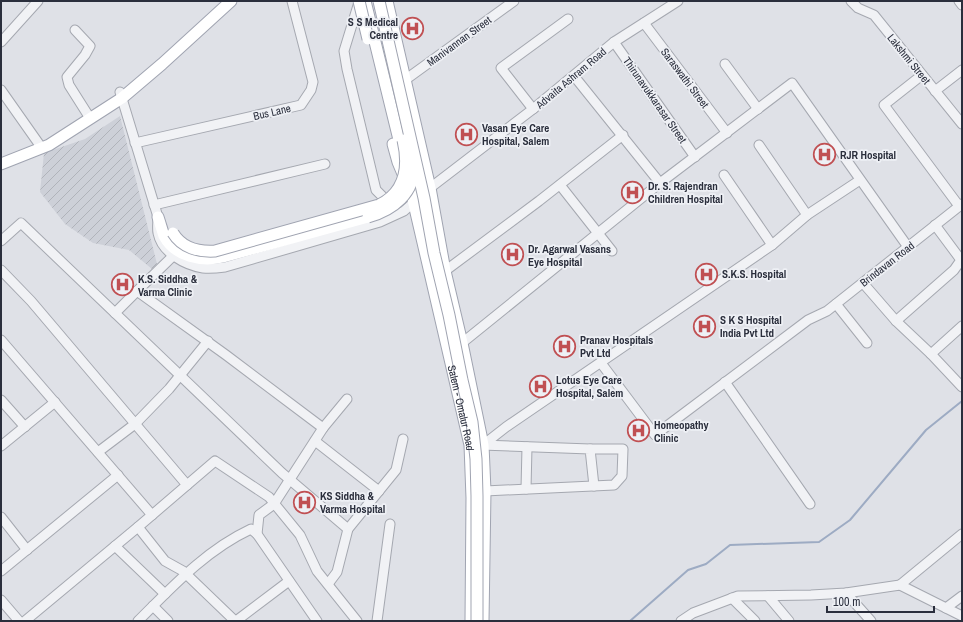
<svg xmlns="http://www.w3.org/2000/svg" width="963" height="622" font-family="'Archivo Narrow',sans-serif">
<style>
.industrial{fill:url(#industrial-furrows)}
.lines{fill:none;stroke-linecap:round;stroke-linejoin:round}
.stream{stroke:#9dabc3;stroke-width:2}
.minor-casing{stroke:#a5a8b0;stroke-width:11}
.major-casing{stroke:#a0a4b1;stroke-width:13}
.minor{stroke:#f1f2f5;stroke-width:9}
.major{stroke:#fff;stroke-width:11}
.major-bridge-casing{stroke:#a0a4b1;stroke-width:13;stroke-linecap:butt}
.major-bridge{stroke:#fff;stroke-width:11}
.labels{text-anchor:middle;stroke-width:3.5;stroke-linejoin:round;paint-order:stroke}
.poi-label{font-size:11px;font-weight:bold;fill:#2a2e3c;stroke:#eef0f5;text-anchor:start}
.street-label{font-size:11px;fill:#2a2e3c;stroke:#eef0f5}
</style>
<defs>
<pattern id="industrial-furrows" width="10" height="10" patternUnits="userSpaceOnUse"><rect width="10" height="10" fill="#cdd0d8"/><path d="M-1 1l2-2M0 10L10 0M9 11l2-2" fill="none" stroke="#b0b3ba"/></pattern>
</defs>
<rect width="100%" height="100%" fill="#dfe1e7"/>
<!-- industrial -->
<polygon class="industrial" points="120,116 157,264 152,269 129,250 93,243 65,224 40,192 44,153 85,139"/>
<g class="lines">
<!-- stream -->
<polyline class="stream" points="630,621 688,570 706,564 730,545 819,542 850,520 926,430 962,401"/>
<defs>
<g id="minor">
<polyline points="851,1 858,8 874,15 962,124"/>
<polyline points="959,1 962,5"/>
<polyline points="359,2 344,51 347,69 376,190 391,205"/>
<polyline points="644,23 727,133"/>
<polyline points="75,30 90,46 85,55 67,77 69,85 88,115"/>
<polyline points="1,42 38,1"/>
<polyline points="614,42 695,157"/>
<polyline points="725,64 758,109"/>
<polyline points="922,75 884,105 959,206"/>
<polyline points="574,76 660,183"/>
<polyline points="405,80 514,1"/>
<polyline points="1,90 39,144"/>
<polyline points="935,91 962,70"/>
<path d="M 120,92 L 158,217 C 158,222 157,229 158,233 C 162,253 185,265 203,268 C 210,269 218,268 225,267 L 380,222 L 404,211 L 430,188 L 533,109 L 614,42 L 678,1"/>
<polyline points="533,109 501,68 568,19"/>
<polyline points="135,143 301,105 311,90 313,82 292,1"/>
<polyline points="759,145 807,215"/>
<polyline points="724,175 772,245"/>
<polyline points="560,185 612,251"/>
<polyline points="154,205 325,164"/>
<polyline points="1,241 21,223 282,473 348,529"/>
<polyline points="1,270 31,301 187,485"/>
<polyline points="445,271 539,201 623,135"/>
<polyline points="863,283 896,321 931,354 962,387"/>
<polyline points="836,304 867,343"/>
<polyline points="115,313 137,291"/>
<polyline points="896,321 954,270 961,260 935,225"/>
<polyline points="1,340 152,515"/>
<polyline points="462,343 660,183 792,83 908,247"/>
<polyline points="931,354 962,326"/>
<polyline points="601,363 655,435 808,320 827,311 962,204"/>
<polyline points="725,382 810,504"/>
<polyline points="1,400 25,427"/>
<polyline points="323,428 347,399"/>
<polyline points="315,441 379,491"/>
<polyline points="481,445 590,449 594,486"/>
<polyline points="483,445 506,427 772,245 807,215 860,180"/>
<polyline points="1,446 55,402"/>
<polyline points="98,452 135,424 169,389 208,341"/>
<polyline points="526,489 527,447"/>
<polyline points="485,491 614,485 622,476 623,449 590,449"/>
<polyline points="1,517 27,550"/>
<polyline points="138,527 165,561 183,571 235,621"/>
<polyline points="257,534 317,621"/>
<polyline points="115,546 165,594"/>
<polyline points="1,571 118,475"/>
<polyline points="328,584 337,572 348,529 396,470 403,439"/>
<polyline points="900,585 962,534"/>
<polyline points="846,593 871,621"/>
<polyline points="768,596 789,621"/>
<polyline points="732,598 755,621"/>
<polyline points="1,600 19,621"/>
<polyline points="153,606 168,621"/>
<polyline points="946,608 962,596"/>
<polyline points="25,621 138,527 215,461 269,497 300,535 317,571 357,621"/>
<path d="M 138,621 C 172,587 206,550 251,529 L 257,534 L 259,515 L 274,504 L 323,428 L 226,355 L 137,291 L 173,256"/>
<polyline points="236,621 289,581"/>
<polyline points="377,621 390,524"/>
<polyline points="681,621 693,613 738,596 811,595 846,593 900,585 962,616"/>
</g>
<g id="major">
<polyline points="365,1 402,152"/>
<polyline points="387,1 430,188 445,271 462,343 483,445 485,491 483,621"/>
<polyline points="393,144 398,162 406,181"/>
<polyline points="1,164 49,145 122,98 162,64 231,1"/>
<path id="s1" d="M 408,178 L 470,445 L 472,498 L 471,621"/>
<path d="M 158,217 C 160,223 162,230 164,236 C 175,257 202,262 223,257 L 368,217"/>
</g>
</defs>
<!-- minor casing -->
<use href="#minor" class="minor-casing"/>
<!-- major casing -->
<use href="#major" class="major-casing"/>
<!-- minor -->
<use href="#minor" class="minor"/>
<!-- major -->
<use href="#major" class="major"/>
<defs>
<g id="major-bridge">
<polyline points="359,1 368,39"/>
<polyline points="379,1 424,198 434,253 449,315 462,380 472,422 476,459 477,496 477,621"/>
<path d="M 368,217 C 393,210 415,193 414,165"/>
<path d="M 173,233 C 182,248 199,252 215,251 L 379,205 C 406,192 409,166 403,140"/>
</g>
</defs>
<!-- major-bridge casing -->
<use href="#major-bridge" class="major-bridge-casing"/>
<!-- major-bridge -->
<use href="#major-bridge" class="major-bridge"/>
</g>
<!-- icons -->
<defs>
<symbol id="hospital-ring" viewBox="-11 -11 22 22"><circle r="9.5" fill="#eef0f5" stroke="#c05053" stroke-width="1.5"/><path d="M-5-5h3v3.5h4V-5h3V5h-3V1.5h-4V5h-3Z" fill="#c05053"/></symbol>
</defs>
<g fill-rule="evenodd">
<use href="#hospital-ring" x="400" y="16" width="25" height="25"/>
<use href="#hospital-ring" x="454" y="122" width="25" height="25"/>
<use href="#hospital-ring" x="812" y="142" width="25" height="25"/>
<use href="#hospital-ring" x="620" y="180" width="25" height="25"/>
<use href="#hospital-ring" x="500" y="242" width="25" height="25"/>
<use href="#hospital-ring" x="694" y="262" width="25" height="25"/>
<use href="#hospital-ring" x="110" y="272" width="25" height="25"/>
<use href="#hospital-ring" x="692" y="314" width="25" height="25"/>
<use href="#hospital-ring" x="552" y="334" width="25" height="25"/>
<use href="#hospital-ring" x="528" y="374" width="25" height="25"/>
<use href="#hospital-ring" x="626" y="418" width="25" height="25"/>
<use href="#hospital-ring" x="292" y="490" width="25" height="25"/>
</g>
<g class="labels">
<!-- poi labels -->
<g class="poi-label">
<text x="398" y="26" text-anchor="end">S S Medical<tspan x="398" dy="13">Centre</tspan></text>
<text x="482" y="132">Vasan Eye Care<tspan x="482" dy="13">Hospital, Salem</tspan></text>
<text x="840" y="159">RJR Hospital</text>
<text x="648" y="190">Dr. S. Rajendran<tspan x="648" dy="13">Children Hospital</tspan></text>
<text x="528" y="253">Dr. Agarwal Vasans<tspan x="528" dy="13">Eye Hospital</tspan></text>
<text x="722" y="278">S.K.S. Hospital</text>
<text x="138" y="283">K.S. Siddha &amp;<tspan x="138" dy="13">Varma Clinic</tspan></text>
<text x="720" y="324">S K S Hospital<tspan x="720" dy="13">India Pvt Ltd</tspan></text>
<text x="580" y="344">Pranav Hospitals<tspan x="580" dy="13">Pvt Ltd</tspan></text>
<text x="556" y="384">Lotus Eye Care<tspan x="556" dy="13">Hospital, Salem</tspan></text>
<text x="654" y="429">Homeopathy<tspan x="654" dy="13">Clinic</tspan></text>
<text x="320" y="500">KS Siddha &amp;<tspan x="320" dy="13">Varma Hospital</tspan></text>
</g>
<!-- street labels -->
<g class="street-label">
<text transform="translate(459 41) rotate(-36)" y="4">Manivannan Street</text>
<text transform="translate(909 59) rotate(51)" y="4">Lakshmi Street</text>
<text transform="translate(571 78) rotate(-40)" y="4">Advaita Ashram Road</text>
<text transform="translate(685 78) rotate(53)" y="4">Saraswathi Street</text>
<text transform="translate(655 100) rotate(55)" y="4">Thirunavukkarasar Street</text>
<text transform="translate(272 112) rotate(-13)" y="4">Bus Lane</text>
<text transform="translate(887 264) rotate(-38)" y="4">Brindavan Road</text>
<text dy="4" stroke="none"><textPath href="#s1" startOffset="236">Salem - Omalur Road</textPath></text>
</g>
</g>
<!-- border -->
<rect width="963" height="622" fill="none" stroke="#2a2e3c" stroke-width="4"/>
<!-- scale -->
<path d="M827 606v6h107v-6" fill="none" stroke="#2a2e3c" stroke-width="2"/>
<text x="833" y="606" font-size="12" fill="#2a2e3c" stroke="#eef0f5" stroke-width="3" paint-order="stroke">100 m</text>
</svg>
